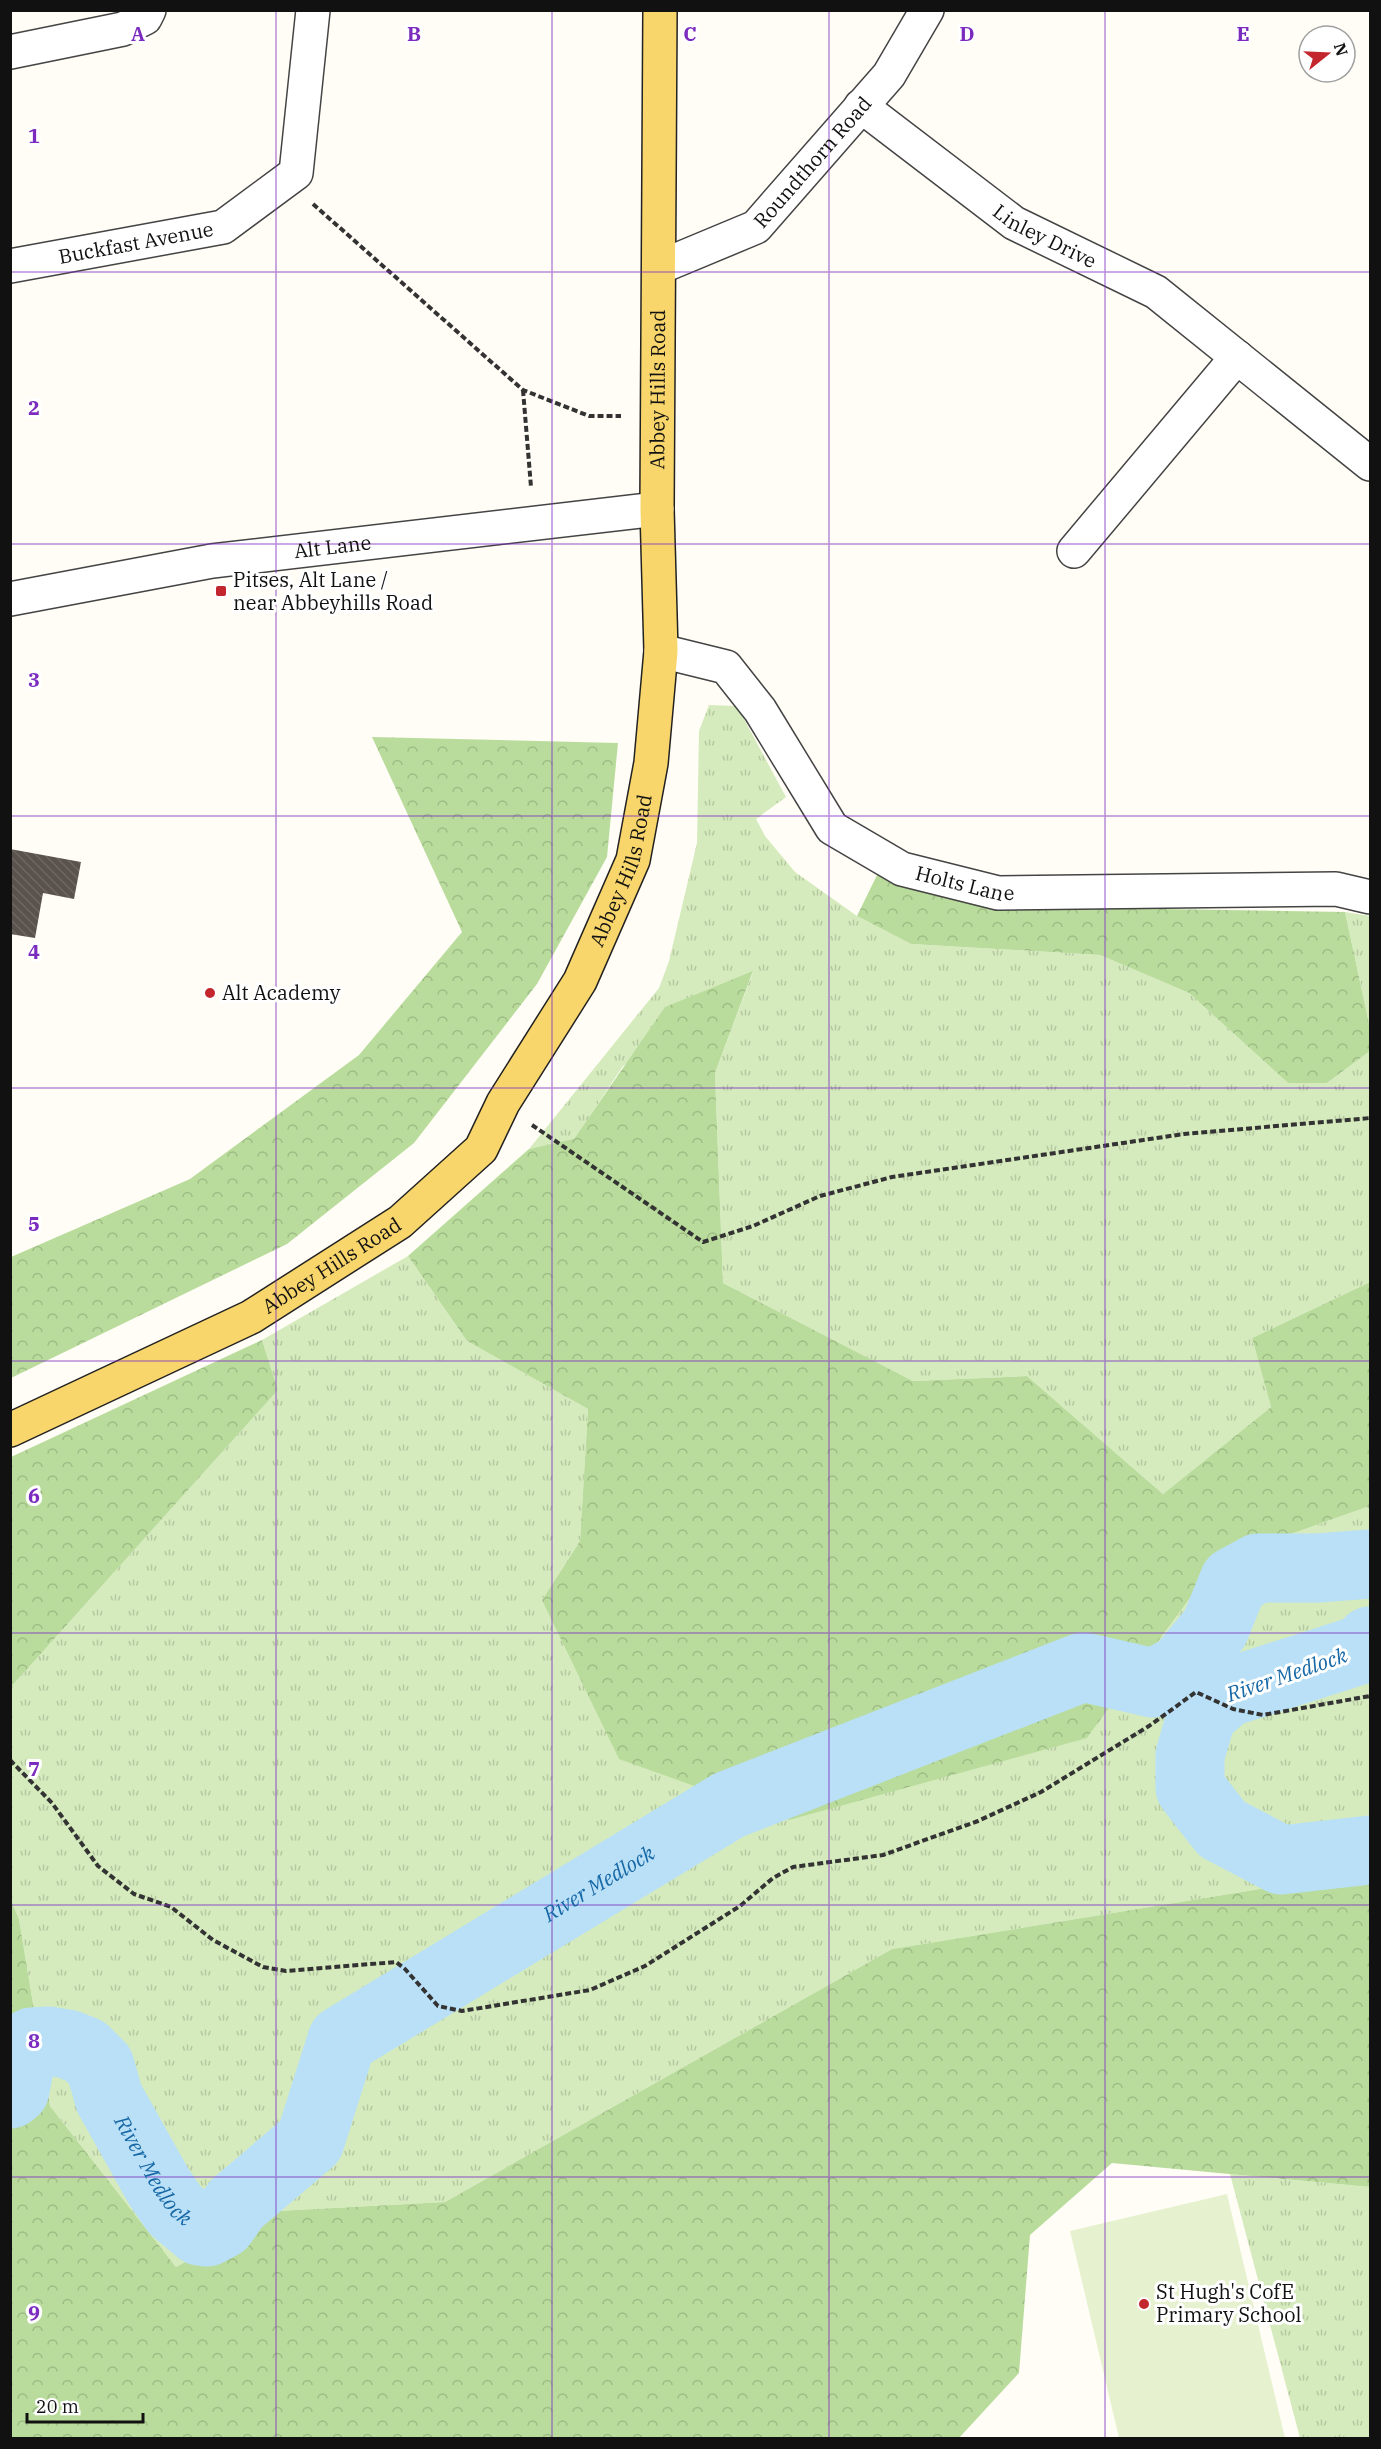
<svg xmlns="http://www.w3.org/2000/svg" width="1381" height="2449" font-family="'IBM Plex Serif',serif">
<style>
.grass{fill:url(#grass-tufts)}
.forest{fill:url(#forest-crowns)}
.pitch{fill:#e6f2cf}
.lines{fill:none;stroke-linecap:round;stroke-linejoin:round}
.river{stroke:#b9e0f7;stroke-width:69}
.building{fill:url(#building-back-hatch)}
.minor-casing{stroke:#444;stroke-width:36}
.major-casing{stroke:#222;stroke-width:36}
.path{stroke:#333;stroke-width:4;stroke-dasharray:6 3;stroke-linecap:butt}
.minor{stroke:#fff;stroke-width:33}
.major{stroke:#f9d66b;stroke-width:33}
.grid{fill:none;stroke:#7b2cbf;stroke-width:1.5;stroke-opacity:0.55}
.poi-dot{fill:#c4262e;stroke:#fff;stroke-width:2}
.labels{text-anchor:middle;stroke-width:6;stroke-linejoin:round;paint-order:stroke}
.street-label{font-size:20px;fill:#111;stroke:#fff}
.poi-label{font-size:20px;fill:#111;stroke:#fff;text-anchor:start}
.water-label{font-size:21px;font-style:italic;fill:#1768a6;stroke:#fff}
.grid-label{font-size:20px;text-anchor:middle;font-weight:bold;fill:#7b2cbf;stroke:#fff;stroke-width:6;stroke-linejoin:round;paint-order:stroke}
</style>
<defs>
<pattern id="grass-tufts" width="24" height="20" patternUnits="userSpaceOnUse" patternTransform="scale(1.5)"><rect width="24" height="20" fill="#d5ebbd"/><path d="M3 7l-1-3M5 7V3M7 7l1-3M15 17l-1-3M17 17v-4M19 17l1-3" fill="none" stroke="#b6c8a1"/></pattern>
<pattern id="forest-crowns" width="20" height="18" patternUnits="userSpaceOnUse" patternTransform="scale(1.5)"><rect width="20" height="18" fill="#b9dc9c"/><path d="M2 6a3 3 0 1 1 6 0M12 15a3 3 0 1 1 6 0" fill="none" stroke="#9ebc85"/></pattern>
<pattern id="building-back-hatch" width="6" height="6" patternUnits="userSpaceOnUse" patternTransform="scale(1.5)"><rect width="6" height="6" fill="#5a524d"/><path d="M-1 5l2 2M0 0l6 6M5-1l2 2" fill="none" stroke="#6d6662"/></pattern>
</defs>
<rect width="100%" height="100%" fill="#fffdf5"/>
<!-- grass -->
<g class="grass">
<polygon points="709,705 737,706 786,797 756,819 765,836 795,872 857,916 911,944 1100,955 1189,993 1288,1083 1327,1083 1370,1051 1370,1282 1252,1338 1271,1407 1163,1494 1027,1376 913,1381 723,1283 715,1073 753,972 623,1066 574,1140 529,1149 659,988 669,961 697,843 699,731"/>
<polygon points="1345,912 1370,916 1370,1028"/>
<polygon points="408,1256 467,1341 588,1409 580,1541 542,1600 1087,1738 1218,1560 1367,1507 1370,1510 1370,1871 892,1949 445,2202 277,2211 176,2267 50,2106 19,1919 11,1900 11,1687 278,1390 262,1340"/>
<polygon points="1230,2174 1370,2187 1370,2438 1300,2438"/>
</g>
<!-- forest -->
<g class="forest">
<polygon points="372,737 618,743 607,857 537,984 414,1143 287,1244 11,1378 11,1257 190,1179 359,1055 462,932"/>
<polygon points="878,873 1101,908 1345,912 1370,1028 1370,1051 1327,1083 1288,1083 1189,993 1100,955 911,944 857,916"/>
<polygon points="753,971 715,1073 723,1283 913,1381 1027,1376 1163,1494 1271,1407 1252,1338 1370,1282 1370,1510 1367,1507 1218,1560 1087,1738 789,1820 619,1759 542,1600 580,1541 588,1409 467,1341 408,1256 529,1149 574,1139 665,1007"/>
<polygon points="262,1340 278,1390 11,1687 11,1457"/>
<polygon points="1370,1871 1370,2187 1112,2163 1030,2235 1019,2373 959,2438 11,2438 11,1900 19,1919 50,2106 176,2267 277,2211 445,2202 892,1949"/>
</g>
<!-- pitch -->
<polygon class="pitch" points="1227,2194 1285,2438 1119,2438 1070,2231"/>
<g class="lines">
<!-- river -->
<g class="river">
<polyline points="1370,1641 1363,1649 1226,1693 1202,1714 1190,1755 1190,1788 1222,1829 1281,1860 1370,1850"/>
<path id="s1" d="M 10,2094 L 15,2090 L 20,2064 L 32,2042 L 49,2041 L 67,2044 L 85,2051 L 100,2066 L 109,2098 L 159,2187 L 175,2210 L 200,2231 L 207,2232 L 222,2224 L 236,2204 L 310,2141 L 342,2040 L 729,1805 L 1083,1667 L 1153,1683 L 1181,1669 L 1215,1628 L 1234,1581 L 1258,1568 L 1318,1568 L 1370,1564"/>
</g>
</g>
<!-- building -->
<polygon class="building" points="10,849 81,862 74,899 43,893 35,938 10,934"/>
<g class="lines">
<defs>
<g id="minor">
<polyline points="10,52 123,29 145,18 149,10"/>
<path id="s2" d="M 861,106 L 1014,223 L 1156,292 L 1370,464"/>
<path id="s3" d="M 10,266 L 223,227 L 296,173 L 313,10"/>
<path id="s4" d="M 660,267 L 756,227 L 889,75 L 927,10"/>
<polyline points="1074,551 1237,357"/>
<path id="s5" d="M 10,599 L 212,561 L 657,509"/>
<path id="s6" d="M 661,651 L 726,667 L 760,710 L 832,828 L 902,869 L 998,893 L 1336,889 L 1370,897"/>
</g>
<g id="major">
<path id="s7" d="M 10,1430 L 251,1317 L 400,1222 L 481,1149 L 503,1103 L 580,981 L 633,860 L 651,763 L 661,651 L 657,509 L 660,10"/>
</g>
</defs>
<!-- minor casing -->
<use href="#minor" class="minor-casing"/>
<!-- major casing -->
<use href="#major" class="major-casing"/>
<!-- path -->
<g class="path">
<polyline points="313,204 523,390 589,416 621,416"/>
<polyline points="523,390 531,487"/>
<polyline points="532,1125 703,1242 753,1226 820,1196 892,1177 1184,1134 1370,1118"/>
<polyline points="10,1760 52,1803 98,1866 134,1894 171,1907 213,1940 263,1967 286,1971 396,1962 405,1969 438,2006 462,2011 590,1990 645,1966 740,1906 773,1878 793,1867 883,1855 978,1821 1041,1792 1149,1726 1196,1692 1233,1709 1263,1715 1370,1696"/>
</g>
<!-- minor -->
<use href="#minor" class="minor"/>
<!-- major -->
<use href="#major" class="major"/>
</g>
<!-- grid -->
<path class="grid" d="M 276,10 L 276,2438M 552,10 L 552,2438M 829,10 L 829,2438M 1105,10 L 1105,2438M 10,272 L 1370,272M 10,544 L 1370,544M 10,816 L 1370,816M 10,1088 L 1370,1088M 10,1361 L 1370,1361M 10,1633 L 1370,1633M 10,1905 L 1370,1905M 10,2177 L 1370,2177"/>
<!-- markers -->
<g class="poi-dot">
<rect x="215" y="585" width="12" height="12" rx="3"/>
<circle cx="210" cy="993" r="6"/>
<circle cx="1144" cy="2304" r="6"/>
</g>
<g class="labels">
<!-- street labels -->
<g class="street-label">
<text dy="7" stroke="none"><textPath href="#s4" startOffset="190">Roundthorn Road</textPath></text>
<text dy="7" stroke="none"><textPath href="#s2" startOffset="226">Linley Drive</textPath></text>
<text dy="7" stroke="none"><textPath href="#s3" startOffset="128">Buckfast Avenue</textPath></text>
<text dy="7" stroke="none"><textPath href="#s7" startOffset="1352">Abbey Hills Road</textPath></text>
<text dy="7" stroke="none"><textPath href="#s5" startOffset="327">Alt Lane</textPath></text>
<text dy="7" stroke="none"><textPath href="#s7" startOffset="866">Abbey Hills Road</textPath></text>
<text dy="7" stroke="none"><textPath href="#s6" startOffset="406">Holts Lane</textPath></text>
<text dy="7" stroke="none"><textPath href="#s7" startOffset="362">Abbey Hills Road</textPath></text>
</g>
<!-- poi labels -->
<g class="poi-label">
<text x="233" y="587">Pitses, Alt Lane /<tspan x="233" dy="23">near Abbeyhills Road</tspan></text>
<text x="222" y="1000">Alt Academy</text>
<text x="1156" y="2299">St Hugh's CofE<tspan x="1156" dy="23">Primary School</tspan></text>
</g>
<!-- water labels -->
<g class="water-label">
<text transform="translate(1287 1675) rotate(-19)" y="7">River Medlock</text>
<text dy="7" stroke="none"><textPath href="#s1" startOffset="882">River Medlock</textPath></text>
<text dy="7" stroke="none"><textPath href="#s1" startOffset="252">River Medlock</textPath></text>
</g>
</g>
<g class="grid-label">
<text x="138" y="41">A</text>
<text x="414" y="41">B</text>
<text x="690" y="41">C</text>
<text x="967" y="41">D</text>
<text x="1243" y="41">E</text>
<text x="34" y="143">1</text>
<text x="34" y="415">2</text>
<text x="34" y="687">3</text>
<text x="34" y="959">4</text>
<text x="34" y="1231">5</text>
<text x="34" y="1503">6</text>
<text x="34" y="1776">7</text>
<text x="34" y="2048">8</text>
<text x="34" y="2320">9</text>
</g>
<!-- border -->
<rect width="1381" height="2449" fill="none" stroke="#111111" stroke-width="24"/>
<!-- north arrow -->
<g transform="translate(1327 54) rotate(72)"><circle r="28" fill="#ffffff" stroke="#a0a0a0" stroke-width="1.5"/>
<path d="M0-4.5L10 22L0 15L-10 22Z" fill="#c4262e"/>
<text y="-9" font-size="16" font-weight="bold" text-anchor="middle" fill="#111111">N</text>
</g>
<!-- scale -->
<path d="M27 2413v9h116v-9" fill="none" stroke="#111111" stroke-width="3"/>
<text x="36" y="2413" font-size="18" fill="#111111" stroke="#ffffff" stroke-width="4.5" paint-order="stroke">20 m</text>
</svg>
